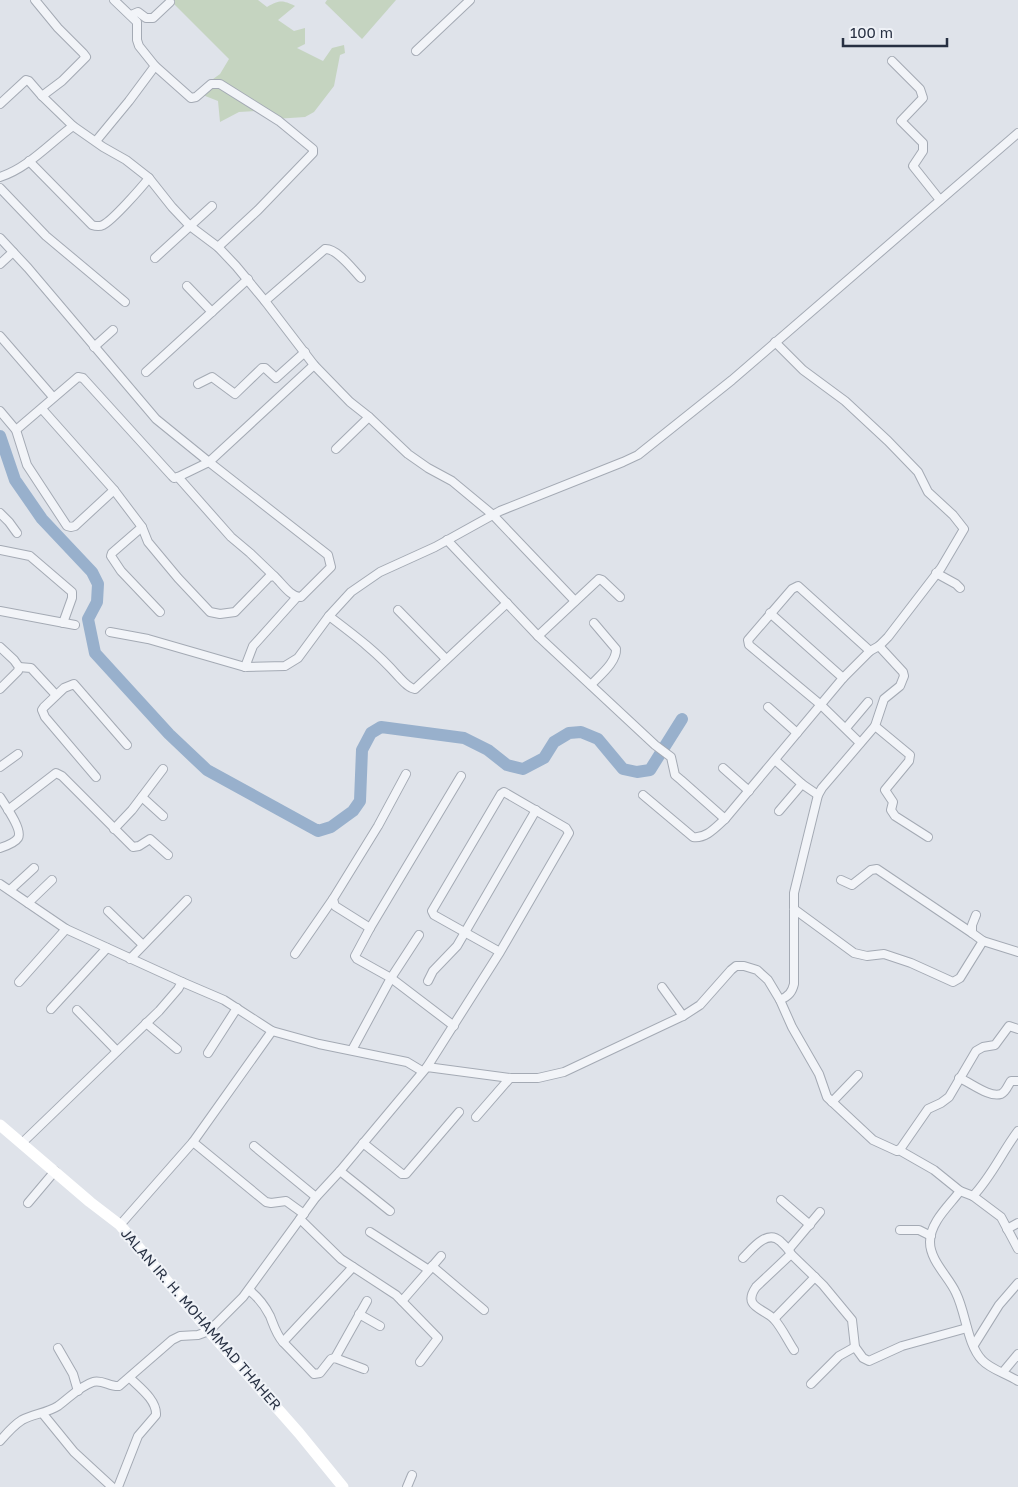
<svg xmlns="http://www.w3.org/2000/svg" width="1018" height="1487" font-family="'Golos Text',sans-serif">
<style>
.green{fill:#c5d4c0}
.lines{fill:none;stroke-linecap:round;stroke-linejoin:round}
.river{stroke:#98b0cc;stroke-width:12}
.street-casing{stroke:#a4aab4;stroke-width:10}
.street{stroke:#f2f4f8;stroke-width:8}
.secondary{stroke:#fff;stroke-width:11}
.labels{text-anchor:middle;stroke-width:4;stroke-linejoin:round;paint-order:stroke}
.street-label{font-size:14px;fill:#273042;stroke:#eff2f7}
</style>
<rect width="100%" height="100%" fill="#dfe3ea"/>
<!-- green -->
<g class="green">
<path d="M 170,0 L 258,0 L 267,7 C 280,0 282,0 295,6 L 278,20 L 294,31 L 305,28 L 305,44 L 297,48 L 323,61 L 332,48 L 344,45 L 345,53 L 340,55 L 334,86 L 314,112 L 305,117 L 275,119 L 258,111 L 239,112 L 220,122 L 218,101 L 195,92 L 220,74 L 229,59 Z"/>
<polygon points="327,0 396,0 362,39 325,3"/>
</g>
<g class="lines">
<!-- river -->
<polyline class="river" points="0,436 15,480 42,519 92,572 98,584 97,602 88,619 95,653 169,734 207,770 318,831 331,827 353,811 360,801 362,750 371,733 381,727 464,738 488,750 507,765 523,769 544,758 554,742 569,733 581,732 598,739 623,769 637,772 650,770 682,719"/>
<defs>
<g id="street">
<polyline points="35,0 58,28 83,53 86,57 62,81 42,96 73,126"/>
<polyline points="131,15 138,12 146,18 153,18 170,2"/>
<polyline points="416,51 470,0"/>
<polyline points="892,61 920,89 923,98 901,121 923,143 923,151 913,166 940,200"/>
<polyline points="155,66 191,98 196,97 211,84 220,84 279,121 313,149 313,153 258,210 218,247"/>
<polyline points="0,104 26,80 29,81 42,96"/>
<polyline points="96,141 129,101 155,66 139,46 137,40 137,22 114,0"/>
<path d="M 29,161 L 92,225 C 95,226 99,227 103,225 C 113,220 141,188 149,178"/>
<path d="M 0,177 C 28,168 50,143 73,126 L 103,147 L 126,160 L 149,178 L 172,207 L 190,226 L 218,247 L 236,266 L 265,301 L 314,365 L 350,402 L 369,417 L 408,454 L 428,468 L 452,481 L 493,515 L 575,601"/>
<polyline points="0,188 46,236 125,302"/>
<polyline points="0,238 28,268 156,419 209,462 314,365"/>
<polyline points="155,258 212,206"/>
<polyline points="0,264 13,252"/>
<polyline points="187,286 212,312"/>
<path d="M 265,301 L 325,249 C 337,248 353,270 361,278"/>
<polyline points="0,336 53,397"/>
<polyline points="94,347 113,330"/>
<polyline points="146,372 248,279"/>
<polyline points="198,384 212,377 235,394 262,368 265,368 276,378 305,352"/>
<polyline points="0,411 16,430 27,465 67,526 71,527 75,526 114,490"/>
<path d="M 16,430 L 78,377 L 83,378 L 172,476 L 174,478 L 178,477 L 209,462 L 328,555 L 331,567 L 301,597 C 290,597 282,583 274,576 L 269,577 L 235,612 L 220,614 L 210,612 L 178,578 L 148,542 L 142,527 L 114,490 L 42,409"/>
<polyline points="336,449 369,417"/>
<polyline points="178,477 231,537 250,553 274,576"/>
<polyline points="0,513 9,522 17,533"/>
<polyline points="142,527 112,553 111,556 121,571 160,612"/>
<polyline points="447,540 538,636 655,745 671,757 675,775 681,780 725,819 843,678 870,651 879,646 888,637 941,568 964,529 953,515 928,492 918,472 888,441 845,401 803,370 775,342"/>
<polyline points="0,550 30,556 72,592 72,598 63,623"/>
<polyline points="936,573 956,584 960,588"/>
<polyline points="398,610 446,659"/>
<polyline points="0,611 75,625"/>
<polyline points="770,613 843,678"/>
<path d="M 329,616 C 354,635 377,652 397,675 C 402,680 408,688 415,689 L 507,603"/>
<polyline points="110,632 148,639 245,667 285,666 298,658 329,616 351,592 380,572 435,547 500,511 623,462 638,455 732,380 1018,133"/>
<polyline points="538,636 599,579 602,580 620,597"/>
<polyline points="0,647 14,660 19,667 18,671 0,689"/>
<polyline points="19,667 31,668 56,695"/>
<polyline points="245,667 253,646 297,597"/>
<path d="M 591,685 C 599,676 617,662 616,649 L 594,623"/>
<polyline points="768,707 797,733"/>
<polyline points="875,726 910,755 909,761 885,790 893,802 891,810 895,816 928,837"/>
<polyline points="846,728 868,702"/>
<polyline points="860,743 821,705 749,645 748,640 792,589 798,586 870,651"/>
<polyline points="775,760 802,784 818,795"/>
<polyline points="0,767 18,754"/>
<polyline points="723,768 749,791"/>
<polyline points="96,777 45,717 42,710 44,707 64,688 74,684 127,745"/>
<path d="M 643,795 L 693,837 C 706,839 716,827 725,819"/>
<path d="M 0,797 C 5,805 23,830 18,838 C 15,843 6,846 0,848"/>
<polyline points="142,797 163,816"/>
<polyline points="8,810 56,773 62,776 133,847 139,846 150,839 168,855"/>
<polyline points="779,811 802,784"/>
<polyline points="114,829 132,810 163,769"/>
<polyline points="841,880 852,885 871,870 877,869 972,933"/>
<polyline points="0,884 66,929 182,982 178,989 159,1011 22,1143"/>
<polyline points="10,890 34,868"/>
<polyline points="28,903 52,880"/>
<polyline points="794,909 854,953 867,956 884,954 911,963 953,982 960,978 983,941"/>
<polyline points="108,911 143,945"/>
<polyline points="976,915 972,925 972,933 983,941 1018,952"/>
<polyline points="370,928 335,906 333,899 378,826 406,774"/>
<polyline points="295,954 333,899"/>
<polyline points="130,959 187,900"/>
<polyline points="428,981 433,971 457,946 536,810"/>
<polyline points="19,982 66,929"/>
<polyline points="182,982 224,1000 272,1031 319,1044 407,1062 422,1071"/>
<polyline points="662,987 683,1016"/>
<path d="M 780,1000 C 789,996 792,992 794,984 L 794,893 L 818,795 L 822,788 L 875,726 L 884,699 L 900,686 L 904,676 L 903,672 L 879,646"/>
<polyline points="51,1009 107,948"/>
<polyline points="77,1010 117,1051"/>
<polyline points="146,1023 177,1049"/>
<polyline points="454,1026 391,978 357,959 355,956 370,928 461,776"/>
<polyline points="352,1050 391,978 419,935"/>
<polyline points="208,1053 237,1008"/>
<polyline points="427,1067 500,952 569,833 566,828 504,792 501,794 432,911 434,915 500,952"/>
<path d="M 959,1078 C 970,1082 989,1098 1001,1094 C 1006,1092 1008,1085 1011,1081 L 1018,1081"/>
<polyline points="832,1102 858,1075"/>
<polyline points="476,1117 510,1078"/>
<polyline points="193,1142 272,1031"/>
<polyline points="363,1143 402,1174 406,1174 459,1112"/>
<polyline points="254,1146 316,1197"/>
<path d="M 899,1150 L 934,1170 L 960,1191 L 973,1196 C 992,1176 1002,1152 1018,1131"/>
<polyline points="340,1171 390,1211"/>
<path d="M 960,1191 C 949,1206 930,1222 930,1242 C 930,1261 949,1277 956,1293 C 966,1313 967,1344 982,1360 C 990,1369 1007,1374 1018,1381"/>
<polyline points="973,1196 1001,1217 1018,1249"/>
<polyline points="781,1200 810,1225"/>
<polyline points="28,1203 55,1171"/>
<polyline points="300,1219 341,1259 396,1295 438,1338 420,1362"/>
<polyline points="120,1225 193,1142 266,1202 271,1203 286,1201 304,1214"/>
<polyline points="1007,1229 1018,1223"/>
<polyline points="900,1230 919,1230 931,1236"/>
<polyline points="370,1232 429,1270 402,1301"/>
<polyline points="789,1249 820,1212"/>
<path d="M 791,1254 L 756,1287 C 742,1307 763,1308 774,1319 C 782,1328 788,1341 794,1350"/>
<path d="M 743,1258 C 752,1249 767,1229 780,1241 C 784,1245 788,1248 791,1254 L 823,1285 L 852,1320 L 855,1347 L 863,1358 L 869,1361 L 902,1346 L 967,1328"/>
<polyline points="432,1266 484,1310"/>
<polyline points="353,1267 283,1342 314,1374 320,1373 331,1359 335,1358 364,1369"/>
<polyline points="429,1270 441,1256"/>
<path d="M 249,1290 C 258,1297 265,1306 270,1316 C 274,1326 276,1334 283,1342"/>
<polyline points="359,1314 380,1326"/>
<polyline points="774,1319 815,1277"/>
<polyline points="974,1345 999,1305 1018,1283"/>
<polyline points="58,1348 73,1374 78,1391"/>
<polyline points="335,1358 367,1301"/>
<polyline points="1003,1372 1018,1354"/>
<polyline points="811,1384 839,1356 855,1347"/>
<polyline points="43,1414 74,1452 112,1487"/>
<path d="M 0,1441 C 6,1434 14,1425 22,1420 C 33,1414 47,1413 58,1406 C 69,1398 80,1386 93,1382 C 102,1379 110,1387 119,1386 L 172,1340 L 180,1336 L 198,1335 L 209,1331 L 243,1297 L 316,1197 L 340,1171 L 427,1067 L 510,1078 L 538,1078 L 564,1072 L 683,1016 L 700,1005 L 731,970 L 736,966 L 744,966 L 757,970 L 768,980 L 780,1000 L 792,1027 L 819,1074 L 827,1097 L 873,1140 L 897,1151 L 901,1148 L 928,1109 L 941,1103 L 949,1097 L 976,1051 L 983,1047 L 995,1045 L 1009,1026 L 1018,1029"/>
<path d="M 118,1487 L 138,1436 L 156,1415 C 157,1400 139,1387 130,1378"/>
<polyline points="407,1487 412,1475"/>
</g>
</defs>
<!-- street casing -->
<use href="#street" class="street-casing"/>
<!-- street -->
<use href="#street" class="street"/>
<!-- secondary -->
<polyline class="secondary" points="0,1125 90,1202 120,1225 209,1331 299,1433 343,1487"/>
</g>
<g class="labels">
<!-- street labels -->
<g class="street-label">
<text transform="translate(201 1319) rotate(49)" y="5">JALAN IR. H. MOHAMMAD THAHER</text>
</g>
</g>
<!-- scale -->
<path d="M843 38v8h104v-8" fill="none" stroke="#273042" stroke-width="2.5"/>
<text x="850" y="38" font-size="15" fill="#273042" stroke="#eff2f7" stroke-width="4" paint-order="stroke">100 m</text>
</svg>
